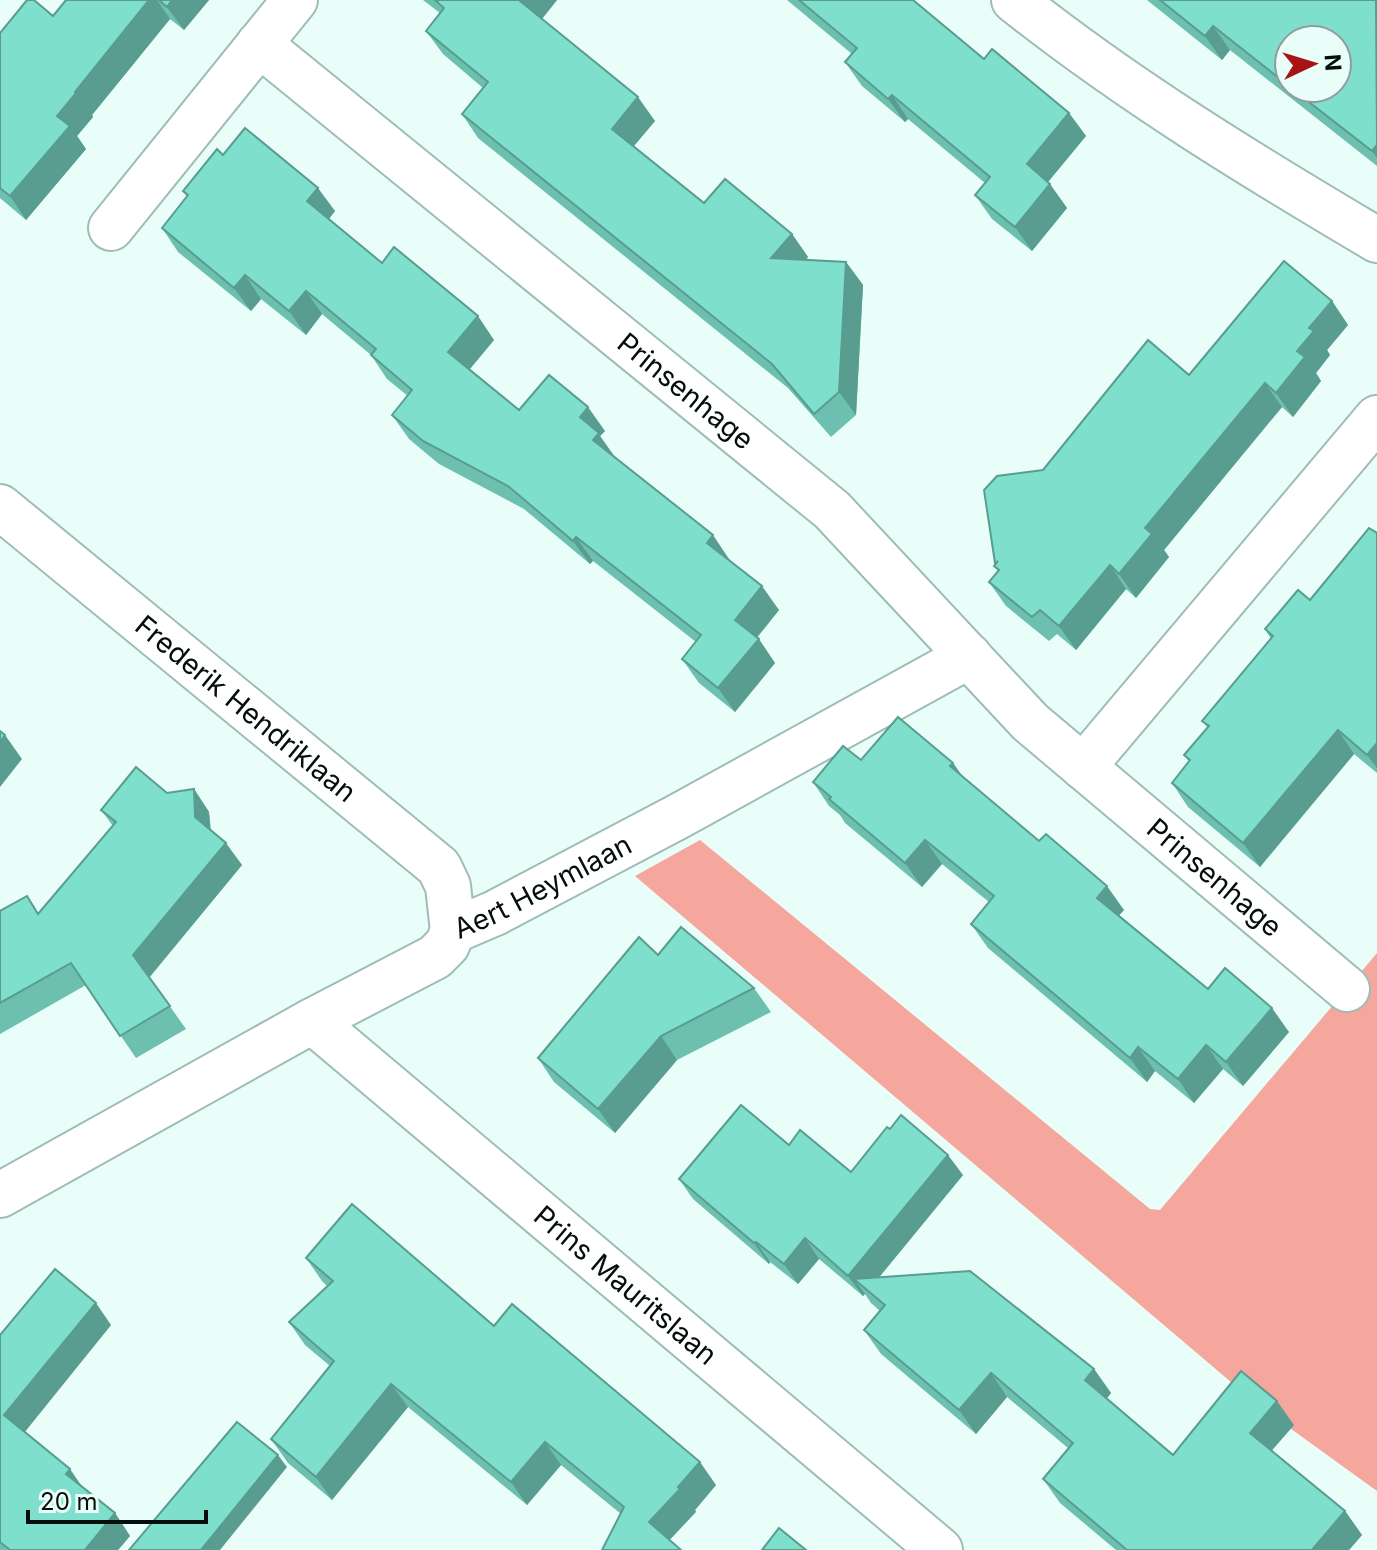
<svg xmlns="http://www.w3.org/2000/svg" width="1377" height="1550" font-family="Inter,sans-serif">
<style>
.forest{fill:#f6a79d}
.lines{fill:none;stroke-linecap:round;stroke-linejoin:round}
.minor-casing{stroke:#9dbdb6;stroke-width:48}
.minor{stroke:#fff;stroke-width:44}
.wall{fill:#6dc0b0;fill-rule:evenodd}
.shaded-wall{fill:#599c90}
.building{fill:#7fdfcd;stroke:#599c90;stroke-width:2}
.labels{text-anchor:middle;stroke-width:6;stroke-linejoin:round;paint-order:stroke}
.street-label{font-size:28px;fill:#040f0c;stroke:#eafef9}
</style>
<rect width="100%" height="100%" fill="#eafef9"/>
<!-- forest -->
<polygon class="forest" points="700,840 1150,1209 1160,1210 1377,953 1377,1491 1258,1405 635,876"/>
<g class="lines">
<defs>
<g id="minor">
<path d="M 1014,0 C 1127,90 1252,166 1377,240"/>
<path id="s1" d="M 259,44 L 832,510 L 1030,722 L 1347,989"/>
<polyline points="111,228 295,0"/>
<path id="s2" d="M 0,507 L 439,867 L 448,886 L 453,931"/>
<polyline points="1083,767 1377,418"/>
<path id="s3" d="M 312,1021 L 940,1550"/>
<path id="s4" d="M 0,1195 L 312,1021 L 435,957 L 447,945 L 453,931 L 495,913 L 679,816 L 969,656"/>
</g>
</defs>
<!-- minor casing -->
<use href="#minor" class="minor-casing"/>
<!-- minor -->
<use href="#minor" class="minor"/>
</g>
<!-- wall -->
<g class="wall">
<polygon points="66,0 209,0 184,30 170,19 92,115 93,117 77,136 86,149 26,220 0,198 0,33 53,16"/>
<polygon points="423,0 557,0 542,19 655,121 633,147 704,203 792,234 808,257 806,260 846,262 863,285 856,415 831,437 788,388 478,138 462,114 483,88 443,54 426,31 440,13"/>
<polygon points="787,0 913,0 984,59 1069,113 1086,136 1048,182 1067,208 1032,251 992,219 975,195 985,183 908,119 905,122 862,86 845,62 852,54"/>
<path d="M 1147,0 L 1377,0 L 1377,166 L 1230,50 L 1222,60 ZM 1289,40 L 1337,88 L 1289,88 Z"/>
<polygon points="223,155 335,211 329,219 382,263 494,340 469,370 519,410 605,431 600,436 615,458 729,559 779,610 757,638 775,663 735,712 699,683 682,659 696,642 593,561 590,564 524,509 439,464 409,439 392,415 408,396 387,379 371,355 322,314 306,335 261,299 251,311 178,252 162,228 187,197 183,191"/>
<polygon points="1332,301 1348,325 1327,350 1330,355 1316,373 1321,381 1293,417 1282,407 1164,550 1169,557 1136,598 1126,589 1076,650 1057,634 1049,641 1006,606 989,582 998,571 994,566 996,564 995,563 1043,470 1189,375"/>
<polygon points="1377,533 1377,773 1354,754 1260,867 1188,807 1172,783 1189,762 1184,755 1207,727 1202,721 1271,639 1265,629 1310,600"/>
<polygon points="861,760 953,763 962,776 1039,841 1124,910 1119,915 1208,989 1289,1032 1243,1086 1223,1069 1194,1103 1155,1071 1147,1082 988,948 971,924 989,902 942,864 922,887 845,823 840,815 829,806 813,782"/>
<polygon points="194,789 209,812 211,830 242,865 149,977 186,1029 136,1058 86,985 0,1034 0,911 39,913 113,826 101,810 167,793"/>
<polygon points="658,955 754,988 771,1012 677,1060 615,1133 554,1082 538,1058"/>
<polygon points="789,1145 851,1172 963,1175 878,1278 1094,1369 1111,1393 1107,1398 1173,1455 1294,1425 1272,1450 1345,1511 1362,1535 1349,1550 1116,1550 1060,1503 1043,1479 1068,1448 1007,1397 976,1434 881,1354 864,1330 880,1311 871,1303 865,1294 863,1296 819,1259 798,1284 770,1262 769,1264 693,1199 679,1179"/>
<polygon points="306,1258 494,1326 716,1485 695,1510 696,1512 621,1514 561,1465 527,1505 408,1407 332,1500 288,1463 271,1439 330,1366 305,1345 289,1322 327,1286 322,1281"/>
<polygon points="111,1325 24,1432 83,1487 115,1513 130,1536 118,1550 0,1550 0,1335"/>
</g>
<!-- shaded-wall -->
<g class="shaded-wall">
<polygon points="149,0 157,0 170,19 92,115 93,117 77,136 86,149 26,220 10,196 57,116 75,92"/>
<polygon points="172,0 209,0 184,30 167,7"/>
<polygon points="521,0 557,0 537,25 520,1"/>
<polygon points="1213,26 1230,50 1222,60 1205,36"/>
<polygon points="892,95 908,119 905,122 888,99"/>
<polygon points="638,97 655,121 628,153 612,129"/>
<polygon points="1069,113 1086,136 1043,188 1027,164"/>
<polygon points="1377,145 1377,158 1372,151"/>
<polygon points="1050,184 1067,208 1032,251 1015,227"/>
<polygon points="318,188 335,211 324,225 307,201"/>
<polygon points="792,234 808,257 788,282 771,258"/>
<polygon points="846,262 863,285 856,415 839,392"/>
<polygon points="245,275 261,299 251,311 234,288"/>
<polygon points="306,291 322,314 306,335 289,311"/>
<polygon points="1332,301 1348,325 1327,350 1330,355 1316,373 1321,381 1293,417 1276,393 1309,328"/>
<polygon points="478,316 494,340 464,376 448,352"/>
<polygon points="1265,383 1282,407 1164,550 1169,557 1136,598 1119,574 1145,528"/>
<polygon points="588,407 605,431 600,436 615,457 593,440 580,417"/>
<polygon points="713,535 729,559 724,566 707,543"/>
<polygon points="576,537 593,561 590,564 573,541"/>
<polygon points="1110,565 1126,589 1076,650 1059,626"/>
<polygon points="762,586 779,610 751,644 735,620"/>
<polygon points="759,639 775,663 735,712 718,688"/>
<polygon points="1338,730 1354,754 1260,867 1243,843"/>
<polygon points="5,735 22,759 0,787 0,742"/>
<polygon points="1377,743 1377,768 1367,755"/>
<polygon points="953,763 970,787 950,766"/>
<polygon points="194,789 209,812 211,840 195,817"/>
<polygon points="925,840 942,864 922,887 905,863"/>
<polygon points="226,843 242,865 149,978 133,955"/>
<polygon points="1107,886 1124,910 1114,921 1097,898"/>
<polygon points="1272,1008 1289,1032 1243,1086 1226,1062"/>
<polygon points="661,1036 677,1060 615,1133 598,1109"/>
<polygon points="1206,1045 1223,1069 1194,1103 1178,1079"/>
<polygon points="1138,1047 1155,1071 1147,1082 1130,1058"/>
<polygon points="948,1155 963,1175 868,1291 854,1279 865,1294 863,1296 848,1276"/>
<polygon points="805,1238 819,1259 798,1284 784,1264"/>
<polygon points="756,1242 770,1262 769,1264 754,1243"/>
<polygon points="96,1303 111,1325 20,1438 4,1415"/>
<polygon points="1094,1369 1111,1393 1102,1404 1085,1380"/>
<polygon points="991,1373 1007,1397 976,1434 959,1410"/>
<polygon points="391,1384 408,1407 332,1500 316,1477"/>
<polygon points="1277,1401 1294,1425 1267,1456 1250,1433"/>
<polygon points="545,1442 561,1465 527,1505 511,1482"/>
<polygon points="278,1455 287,1467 220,1550 201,1550"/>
<polygon points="700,1462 716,1485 695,1510 696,1512 665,1545 649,1522"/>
<polygon points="70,1469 85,1491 66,1474"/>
<polygon points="1345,1511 1362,1535 1349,1550 1312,1550"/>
<polygon points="115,1513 130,1536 118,1550 85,1550"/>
</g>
<!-- building -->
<g class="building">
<polygon points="27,0 34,0 53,16 66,0 149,0 75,92 76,93 57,116 70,126 10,196 0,188 0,33"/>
<polygon points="159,0 172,0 167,7"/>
<polygon points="435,0 521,0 520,1 638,97 612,129 704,203 725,179 792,234 771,258 846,262 839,392 814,414 772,364 462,114 488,82 426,31 444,8"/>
<polygon points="799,0 913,0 984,59 992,49 1069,113 1027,164 1050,184 1015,227 975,195 990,177 892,95 888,99 845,62 857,48"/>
<polygon points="1160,0 1376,0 1377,145 1372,151 1291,88 1337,88 1337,40 1289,40 1289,86 1213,26 1205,36"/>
<polygon points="245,128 318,188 307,201 382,263 394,247 478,316 448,352 519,410 549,375 588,407 580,417 599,433 593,440 713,535 707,543 762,586 735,620 759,639 718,688 682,659 701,635 576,537 573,541 508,486 423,441 392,415 412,390 371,355 376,349 306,291 289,311 245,275 234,288 162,228 188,195 183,191 217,149 223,155"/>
<polygon points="1284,261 1332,301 1309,328 1314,331 1297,351 1305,357 1276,393 1265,383 1145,528 1152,534 1119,574 1110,565 1059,626 1040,610 1032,617 989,582 999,570 994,566 998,561 995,563 984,490 997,476 1043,470 1148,340 1189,375"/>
<polygon points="1369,528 1377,533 1377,743 1367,755 1338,730 1243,843 1172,783 1190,760 1184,755 1209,726 1202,721 1273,636 1265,629 1298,590 1310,600"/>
<polygon points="898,717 953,763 950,766 1039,841 1046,834 1107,886 1097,898 1208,989 1225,968 1272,1008 1226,1062 1206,1045 1178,1079 1138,1047 1130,1058 971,924 994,896 925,840 905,863 829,799 831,797 813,782 843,746 861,760"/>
<polygon points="0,731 5,735 0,742"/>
<polygon points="136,767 167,793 194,789 195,817 226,843 133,955 170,1006 120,1036 71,963 0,1003 0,911 27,896 38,914 116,822 101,810"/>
<polygon points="681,927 754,988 661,1036 598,1109 538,1058 639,937 658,955"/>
<polygon points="741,1105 789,1145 800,1130 851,1172 887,1127 890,1129 901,1115 948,1155 848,1276 805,1238 784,1264 756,1242 754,1243 679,1179"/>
<polygon points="352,1204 494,1326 512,1304 700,1462 678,1487 680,1489 649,1522 681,1550 602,1550 624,1507 545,1442 511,1482 391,1384 316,1477 271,1439 334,1361 289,1322 333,1281 306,1258"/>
<polygon points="55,1269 96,1303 4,1415 70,1469 66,1474 115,1513 85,1550 10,1550 0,1542 0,1335"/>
<polygon points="970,1271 1094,1369 1085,1380 1173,1455 1241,1371 1277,1401 1250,1433 1345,1511 1312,1550 1127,1550 1043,1479 1073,1443 991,1373 959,1410 864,1330 885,1305 854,1279"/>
<polygon points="237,1422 278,1455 201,1550 129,1550"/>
<polygon points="779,1528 806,1550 762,1550"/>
</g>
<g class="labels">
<!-- street labels -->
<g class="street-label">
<text dy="10" stroke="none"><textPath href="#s1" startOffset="550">Prinsenhage</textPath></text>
<text dy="10" stroke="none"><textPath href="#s2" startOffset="318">Frederik Hendriklaan</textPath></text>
<text dy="10" stroke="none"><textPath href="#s1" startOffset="1270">Prinsenhage</textPath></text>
<text dy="10" stroke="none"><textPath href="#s4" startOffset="628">Aert Heymlaan</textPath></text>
<text dy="10" stroke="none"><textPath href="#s3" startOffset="410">Prins Mauritslaan</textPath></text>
</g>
</g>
<!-- north arrow -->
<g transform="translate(1313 64) rotate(86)"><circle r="38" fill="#eafef9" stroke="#8e9e9a" stroke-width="2"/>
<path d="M0-6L14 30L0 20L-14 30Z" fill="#a81316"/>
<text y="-12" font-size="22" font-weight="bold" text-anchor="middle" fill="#040f0c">N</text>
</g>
<!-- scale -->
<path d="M28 1510v12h178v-12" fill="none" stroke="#040f0c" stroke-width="4"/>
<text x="40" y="1510" font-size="24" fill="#040f0c" stroke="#eafef9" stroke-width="6" paint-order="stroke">20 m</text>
</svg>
